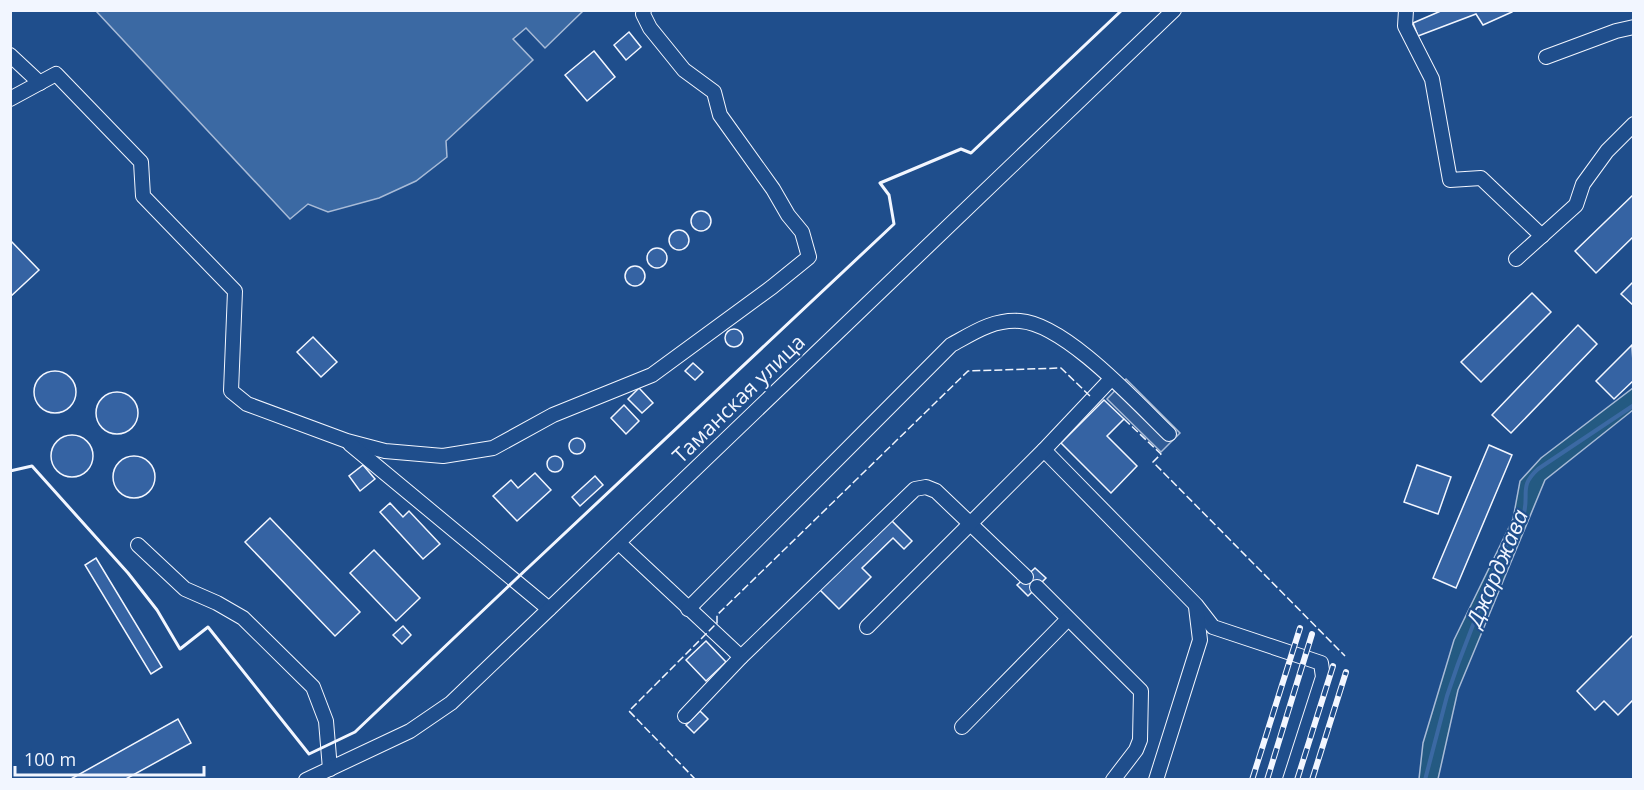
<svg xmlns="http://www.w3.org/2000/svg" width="1644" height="790" font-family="'Open Sans',sans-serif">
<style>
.green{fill:#245a82;stroke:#a8bbd7;stroke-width:1.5}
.parking{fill:#305b95;stroke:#a8bbd7;stroke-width:1.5}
.water{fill:#3b69a3;stroke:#a8bbd7;stroke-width:1.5}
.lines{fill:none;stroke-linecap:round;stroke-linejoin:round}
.stream{stroke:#3b69a3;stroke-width:4}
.building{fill:#3563a3;stroke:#f2f6ff;stroke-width:1.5}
.minor-casing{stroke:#f2f6ff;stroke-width:16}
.minor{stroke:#1f4e8c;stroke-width:14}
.rail-casing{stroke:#f2f6ff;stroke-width:6}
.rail{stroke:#1f4e8c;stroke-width:4;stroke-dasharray:11;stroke-linecap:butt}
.fence{stroke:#f2f6ff;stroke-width:1.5;stroke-dasharray:8 3;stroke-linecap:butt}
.wall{stroke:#f2f6ff;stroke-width:3}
.labels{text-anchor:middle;stroke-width:4.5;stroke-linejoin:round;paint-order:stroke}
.street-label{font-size:21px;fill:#f2f6ff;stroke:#1f4e8c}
.water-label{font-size:22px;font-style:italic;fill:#f2f6ff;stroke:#1f4e8c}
</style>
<rect width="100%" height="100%" fill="#1f4e8c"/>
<!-- green -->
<polygon class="green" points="1633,388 1633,410 1545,480 1458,690 1438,779 1419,779 1423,743 1454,640 1513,519 1520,481 1541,458"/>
<!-- parking -->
<polygon class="parking" points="1126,379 1180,433 1161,452 1107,399"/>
<!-- water -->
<polygon class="water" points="96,11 583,11 545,48 526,28 513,39 533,60 446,141 447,157 416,181 379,198 328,212 308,204 290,219"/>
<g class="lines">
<!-- stream -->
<path class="stream" d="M 1425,780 L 1447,696 L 1458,664 L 1498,560 L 1524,513 C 1529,493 1519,486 1538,469 L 1634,405"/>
</g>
<!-- building -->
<g class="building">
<polygon points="1443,10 1512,10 1512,12 1483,25 1476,14 1418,36 1413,23"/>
<polygon points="629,32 641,47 626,60 614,45"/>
<polygon points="594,51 615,77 587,101 565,75"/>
<polygon points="1634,194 1634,236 1596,273 1575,251"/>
<circle cx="701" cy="221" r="10"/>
<circle cx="679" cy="240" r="10"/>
<polygon points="10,240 39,270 10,297"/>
<circle cx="657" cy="258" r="10"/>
<circle cx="635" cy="276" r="10"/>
<polygon points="1634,281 1634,306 1621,294"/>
<polygon points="1532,293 1551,312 1481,382 1461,362"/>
<polygon points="1578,325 1597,344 1511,433 1492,415"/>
<circle cx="734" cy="338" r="9"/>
<polygon points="313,337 337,362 321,377 297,352"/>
<polygon points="1632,345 1634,380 1614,399 1596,381"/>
<polygon points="693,363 703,372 695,380 685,371"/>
<circle cx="55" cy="392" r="21"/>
<polygon points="639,388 653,403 642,413 628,399"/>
<circle cx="117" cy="413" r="21"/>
<polygon points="1104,400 1124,419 1107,436 1137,466 1111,493 1061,443"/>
<polygon points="624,405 639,421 626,434 611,418"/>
<circle cx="72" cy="456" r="21"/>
<circle cx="577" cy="446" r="8"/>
<polygon points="1489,445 1512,455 1456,588 1433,578"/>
<circle cx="555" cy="464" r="8"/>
<circle cx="134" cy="477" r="21"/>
<polygon points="363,465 375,479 360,491 349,476"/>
<polygon points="1417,465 1451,477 1438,514 1404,502"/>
<polygon points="535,473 551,490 517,521 493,496 511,480 518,488"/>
<polygon points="595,476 603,485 580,506 572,497"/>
<polygon points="390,503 403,517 409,511 440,544 423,559 380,512"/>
<polygon points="270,518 360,612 335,636 245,542"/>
<polygon points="889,518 912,541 904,549 893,538 862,568 871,577 839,609 818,588"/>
<polygon points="374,550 420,598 396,621 350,573"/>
<polygon points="96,558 162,667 151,674 85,565"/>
<polygon points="1035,568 1046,578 1028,596 1017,585"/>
<polygon points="403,626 411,635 402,644 393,635"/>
<polygon points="1634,634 1634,702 1632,701 1618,715 1604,701 1595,710 1577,691"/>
<polygon points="706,641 726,662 706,681 686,660"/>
<polygon points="700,711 708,719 694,733 686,725"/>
<polygon points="178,719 191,743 124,780 69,780"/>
</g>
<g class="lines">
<defs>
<g id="minor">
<polyline points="1406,10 1405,26 1432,79 1450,180 1481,178 1542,236"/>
<polyline points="10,55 40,83"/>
<polyline points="1546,57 1616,31 1634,27"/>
<polyline points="10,99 56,74 141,162 143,196 235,291 231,391 247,404 347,441 385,451 443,456 493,448 553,415 652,375 772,287 809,257 802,232 788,215 773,189 720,115 714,92 684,70 650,28 643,14 644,10"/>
<polyline points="1516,259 1576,205 1583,184 1607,151 1634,124"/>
<polyline points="350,444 549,609"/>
<polyline points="1044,450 1196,605 1213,627 1321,663 1323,677 1290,780"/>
<polyline points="619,543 741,657 915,489 926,487 936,491 1026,577"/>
<polyline points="138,545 185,589 217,603 243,618 313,687 326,721 330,769"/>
<polyline points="1037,587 1141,691 1140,740 1136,750 1113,780"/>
<path d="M 688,609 L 951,345 C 973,333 993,319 1020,321 C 1065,324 1136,402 1169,434"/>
<polyline points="867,627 1044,450 1111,379"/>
<polyline points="685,716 741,657"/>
<polyline points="962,727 1068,619"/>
<polyline points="306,780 410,731 451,703 1174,10"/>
<polyline points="1156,780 1200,640 1196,607"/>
</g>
</defs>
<!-- minor casing -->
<use href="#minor" class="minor-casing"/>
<!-- minor -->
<use href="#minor" class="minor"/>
<defs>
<g id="rail">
<polyline points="1252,780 1300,628"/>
<polyline points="1267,780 1312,634"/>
<polyline points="1297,780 1333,666"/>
<polyline points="1312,780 1346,672"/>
</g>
</defs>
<!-- rail casing -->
<use href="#rail" class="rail-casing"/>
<!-- rail -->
<use href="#rail" class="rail"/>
<!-- fence -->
<g class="fence">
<polyline points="1124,419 1161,454 1153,462 1345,656"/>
<polyline points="696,780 629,711 717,623 717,615 968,371 1061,368 1090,396"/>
</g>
<!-- wall -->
<polyline class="wall" points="10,471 32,466 128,573 157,610 180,649 208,627 309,754 355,732 515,580 894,224 889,195 880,183 961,149 971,153 1122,10"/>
</g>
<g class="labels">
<!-- street labels -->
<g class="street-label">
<text transform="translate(739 399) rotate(-44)" y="7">Таманская улица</text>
</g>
<!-- water labels -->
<g class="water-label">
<text transform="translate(1497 568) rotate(-67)" y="8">Джарджава</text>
</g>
</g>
<!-- border -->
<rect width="1644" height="790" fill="none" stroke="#f2f6ff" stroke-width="24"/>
<!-- scale -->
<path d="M15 766v9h189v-9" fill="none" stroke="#f2f6ff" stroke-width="3"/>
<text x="24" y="766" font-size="18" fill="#f2f6ff" stroke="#1f4e8c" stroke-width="4.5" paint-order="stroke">100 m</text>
</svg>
